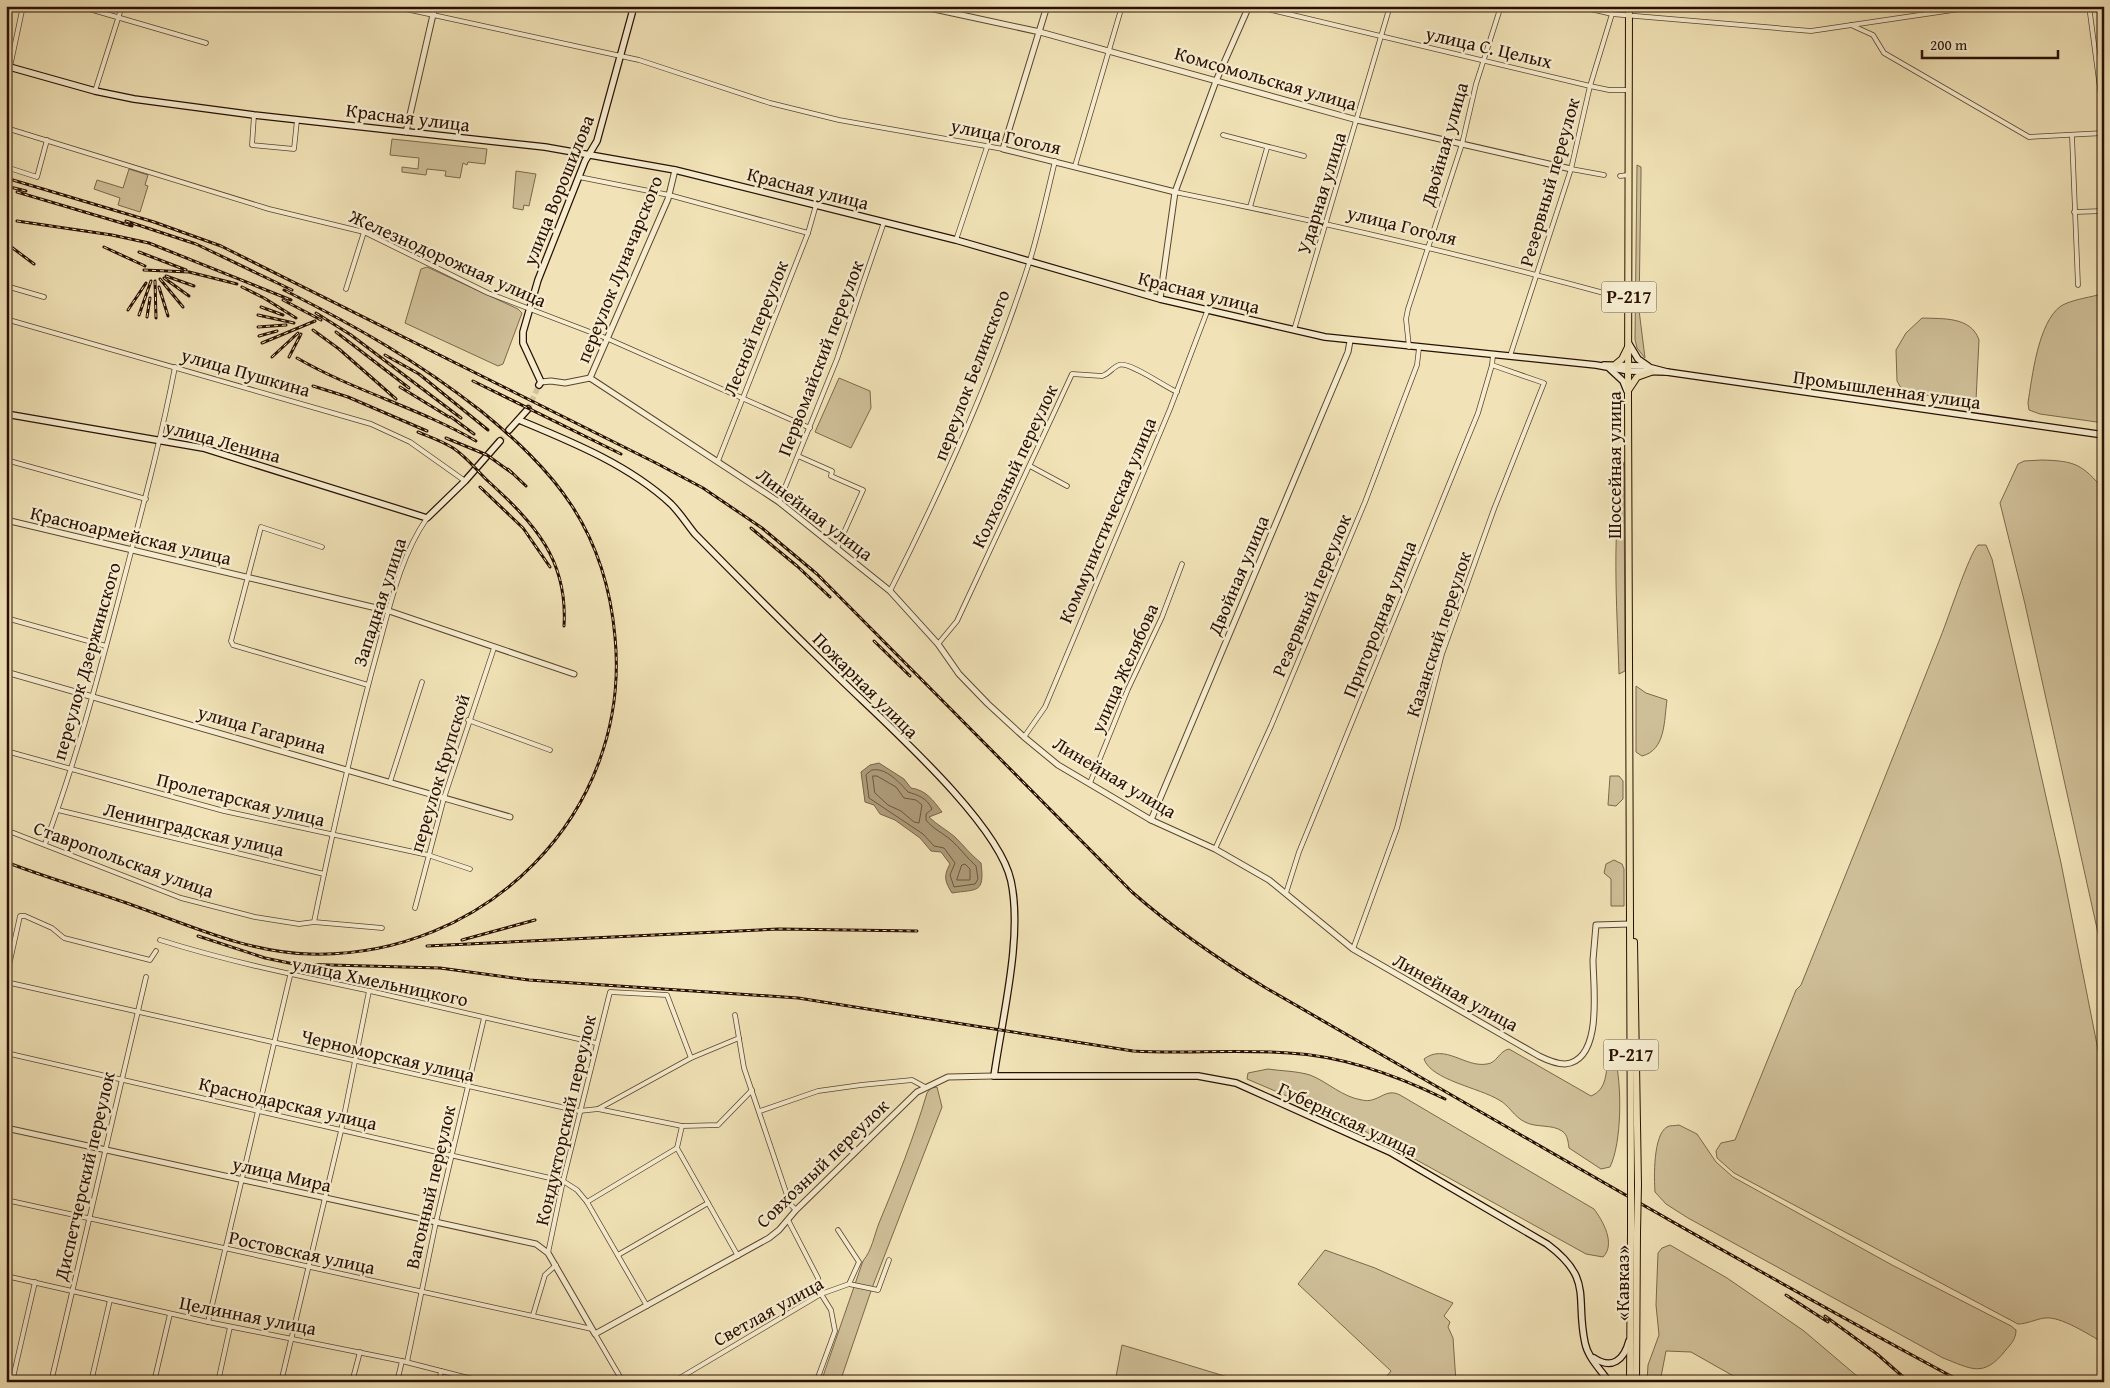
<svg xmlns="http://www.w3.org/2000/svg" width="2110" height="1388" font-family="'Gentium Book Plus',serif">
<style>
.green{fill:#cfbf98;stroke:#7c674c}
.water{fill:#ad9b79;stroke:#786349}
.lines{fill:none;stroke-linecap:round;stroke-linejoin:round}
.shore{stroke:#6b553d;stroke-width:1}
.secondary-tunnel{stroke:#d3c39c;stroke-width:5.5;stroke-dasharray:5.5 3;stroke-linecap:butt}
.minor-casing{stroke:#5b442e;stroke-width:5.5}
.tertiary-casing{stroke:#5b442e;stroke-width:7}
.secondary-casing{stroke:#290f01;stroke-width:8}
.trunk-casing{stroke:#290f01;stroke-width:8}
.minor{stroke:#f6edd0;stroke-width:4}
.tertiary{stroke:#f6edd0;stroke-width:5}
.secondary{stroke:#f6edd0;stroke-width:5.5}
.trunk{stroke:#f1e3b7;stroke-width:6}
.rail-casing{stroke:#290f01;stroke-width:3}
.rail{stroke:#f6edd0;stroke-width:1;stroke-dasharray:4;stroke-linecap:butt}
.trunk-bridge-casing{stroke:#290f01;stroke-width:8;stroke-linecap:butt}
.trunk-bridge{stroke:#f1e3b7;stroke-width:6}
.labels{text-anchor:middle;stroke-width:4.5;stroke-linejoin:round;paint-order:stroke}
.shield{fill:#f6edd0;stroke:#66523f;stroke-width:1}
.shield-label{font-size:18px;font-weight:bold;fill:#290f01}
.street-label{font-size:19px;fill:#290f01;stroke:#f6edd0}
</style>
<rect width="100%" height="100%" fill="#f1e3b7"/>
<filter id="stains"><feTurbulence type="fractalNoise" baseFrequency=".004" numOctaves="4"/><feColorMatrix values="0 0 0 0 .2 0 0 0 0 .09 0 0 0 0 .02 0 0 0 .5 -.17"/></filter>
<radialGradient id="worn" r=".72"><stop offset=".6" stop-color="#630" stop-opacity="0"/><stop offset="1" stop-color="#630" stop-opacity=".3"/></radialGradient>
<!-- green -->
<g class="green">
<polygon points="392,139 487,149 485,164 468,162 467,165 463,163 460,178 445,176 446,171 427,169 426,175 402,172 402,167 418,169 419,158 390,155"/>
<polygon points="1637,165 1641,167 1641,176 1639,310 1645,358 1637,348 1635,339"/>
<polygon points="129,169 148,175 145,185 148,186 140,212 118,205 120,198 94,189 97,180 123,188"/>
<polygon points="516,171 536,174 529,206 524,205 523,210 513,208"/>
<polygon points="427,267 518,309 522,313 503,364 498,366 405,323 421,269"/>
<path d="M 2098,295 L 2104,295 L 2104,423 L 2040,414 L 2029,410 L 2028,403 C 2032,378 2038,322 2061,306 C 2071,300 2086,298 2098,295 Z"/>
<path d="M 1922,318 C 1942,319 1971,316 1979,340 L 1976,400 L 1969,403 L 1910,392 L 1901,388 L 1897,381 L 1896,350 L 1906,333 Z"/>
<polygon points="839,378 870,391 871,408 851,448 815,432"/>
<path d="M 2042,460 C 2075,461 2082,464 2104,490 L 2104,960 L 2025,604 L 2000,503 L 2018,464 L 2024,461 Z"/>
<path d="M 1624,462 L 1625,671 L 1619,674 C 1617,604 1611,531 1624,462 Z"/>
<path d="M 1978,545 L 1986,545 L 1992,559 L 2061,863 L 2104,1080 L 2104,1343 C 2089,1335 2061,1316 2045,1318 C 2036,1319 2027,1324 2018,1324 L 1734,1173 L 1717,1158 L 1716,1151 L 1721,1143 L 1735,1140 L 1796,990 L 1801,985 C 1848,869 1895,753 1941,636 C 1948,619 1969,554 1978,545 Z"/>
<path d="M 1636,686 L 1646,693 L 1667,700 C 1664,720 1666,750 1642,756 L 1636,752 Z"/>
<polygon points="1610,776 1619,776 1623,781 1623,799 1616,806 1608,805"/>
<polygon points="1614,860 1622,864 1624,869 1624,906 1611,906 1611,879 1604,873 1606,864"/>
<path d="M 1509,1049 L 1591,1096 C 1608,1089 1605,1072 1609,1057 L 1615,1057 C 1622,1085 1622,1142 1610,1167 L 1601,1169 L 1569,1148 C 1568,1142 1568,1135 1562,1131 C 1552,1124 1536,1128 1525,1122 C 1514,1117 1509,1105 1499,1100 C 1480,1088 1431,1080 1424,1059 C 1445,1043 1465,1068 1487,1064 C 1497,1063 1499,1051 1509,1049 Z"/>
<path d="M 1268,1069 C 1281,1071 1297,1071 1310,1075 C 1328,1082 1342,1097 1362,1100 C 1378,1104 1385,1087 1400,1095 L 1594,1209 C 1603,1221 1616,1244 1603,1257 L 1586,1254 L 1350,1123 L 1247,1079 L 1248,1073 Z"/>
<path d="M 937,1087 L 942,1107 L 872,1288 L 840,1382 L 821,1382 L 863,1261 C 872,1250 874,1236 879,1223 C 897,1180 914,1137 927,1093 L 931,1088 Z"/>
<path d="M 1679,1125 L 1697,1134 L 1716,1162 L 1733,1177 L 1892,1265 L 2011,1326 L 2016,1330 C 2016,1339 2011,1344 2005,1351 C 1983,1378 1972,1369 1943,1358 L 1688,1218 L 1666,1204 L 1655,1192 C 1654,1178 1653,1135 1667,1127 C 1670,1125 1675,1126 1679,1125 Z"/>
<polygon points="1670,1245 1727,1278 1804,1331 1864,1382 1744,1382 1691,1352 1666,1351 1660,1382 1647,1382 1648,1365 1659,1335 1656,1305 1658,1253 1662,1248"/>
<polygon points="1325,1250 1375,1268 1453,1303 1444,1316 1450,1322 1448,1327 1453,1338 1456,1382 1382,1382 1391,1371 1298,1284"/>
<polygon points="1122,1345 1139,1350 1244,1382 1115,1382"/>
</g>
<!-- water -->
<path class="water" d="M 879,763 L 904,779 L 911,788 C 926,790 933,800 942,812 L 929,817 C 937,825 947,830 955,837 C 964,846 971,855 981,863 C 985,894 977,889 952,893 C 945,882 943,876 950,864 L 941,852 L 931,851 L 920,838 L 895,820 L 880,814 L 874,805 L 865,802 L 861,772 L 870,765 Z"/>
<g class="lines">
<!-- shore -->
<g class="shore">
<path d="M 872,770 C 886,767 900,783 908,792 C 918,795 927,798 932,809 L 926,814 L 926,820 C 933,829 943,833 951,840 C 960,848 967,858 976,866 L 978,879 L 975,884 L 954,887 L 950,875 L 955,863 L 944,848 L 934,846 L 923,834 L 869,798 L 866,775 Z"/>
<polygon points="873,776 877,776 896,787 904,798 916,800 922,805 919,823 914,822 901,811 888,805 875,793"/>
<polygon points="962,865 965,864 970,869 970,880 957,880"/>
</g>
<!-- secondary-tunnel -->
<g class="secondary-tunnel">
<polyline points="528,409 539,385"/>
<polyline points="500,441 509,430"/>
</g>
<defs>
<g id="minor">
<polyline points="79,6 206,43"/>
<polyline points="392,6 639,60 770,103 839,120 1003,149"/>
<polyline points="1255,6 1590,86 1609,90 1629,90"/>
<polyline points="1578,6 1612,14 1811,31 1980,6"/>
<polyline points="2089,6 2104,118"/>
<polyline points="1851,25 1873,35 1884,53 2029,137 2104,133"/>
<polyline points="10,67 23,6"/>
<polyline points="95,91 122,6"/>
<polyline points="254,115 252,145 294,149 297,120"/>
<polyline points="6,128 269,209 364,232 488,293 606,338 810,428"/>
<polyline points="1223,135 1304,156"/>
<polyline points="2072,136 2078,285"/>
<polyline points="1075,166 1122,6"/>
<polyline points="6,167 37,177 47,140"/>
<polyline points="1571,169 1604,175"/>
<polyline points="1620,176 1628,175"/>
<polyline points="579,177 669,195 808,233"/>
<path d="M 1175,192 C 1323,222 1469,256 1615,296"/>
<polyline points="1250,207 1267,148"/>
<polyline points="2074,212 2104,211"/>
<polyline points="956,240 987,147"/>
<polyline points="6,286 44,297"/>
<polyline points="346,289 364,232"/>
<polyline points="9,320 371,424 410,442 465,481"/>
<polyline points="1294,330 1390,6"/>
<polyline points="1409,347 1406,319 1408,309 1462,144 1476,84 1501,6"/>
<polyline points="1510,356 1571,169 1590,86 1612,14"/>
<polyline points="798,456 832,471 831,476 863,490 837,548"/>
<polyline points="6,460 146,499"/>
<polyline points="718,461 808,233 816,205"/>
<polyline points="1030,466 1067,486"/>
<polyline points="779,502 837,359 884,222"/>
<polyline points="322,547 261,527 231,641 233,645 368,685"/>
<path d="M 890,591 C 944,484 994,374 1030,260 C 1040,227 1047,194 1055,161"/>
<polyline points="6,618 106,646"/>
<path d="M 938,644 L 957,621 L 1072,374 L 1102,376 C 1109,374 1113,367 1119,365 C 1129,361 1165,387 1177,392"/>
<polyline points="468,720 550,750"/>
<polyline points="1024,737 1045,707 1170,409 1208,309"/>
<polyline points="6,751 224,811 428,855 470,869"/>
<polyline points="390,782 422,682"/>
<polyline points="1090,783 1128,689 1162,617 1182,564"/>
<polyline points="58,810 324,874"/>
<polyline points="6,830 181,898 255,917 299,924 314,922 382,928"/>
<path d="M 45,844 C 75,764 97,681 119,598 C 139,521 160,445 175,367"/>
<polyline points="1215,849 1271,726 1365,502 1417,365 1419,348"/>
<polyline points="1286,893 1299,852 1478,413 1492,365 1493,355"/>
<polyline points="415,908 444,798 494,648"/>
<path d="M 314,922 C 333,830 353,739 378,649 C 390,605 401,555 427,518"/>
<path d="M 160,940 C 230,962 299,976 370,991 C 446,1008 521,1026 596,1043"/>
<polyline points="1353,949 1397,828 1442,654 1494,509 1544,383 1492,365"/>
<polyline points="6,979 20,916 25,916 52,928 64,938 150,960 156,951"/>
<polyline points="6,982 579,1111 598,1109 682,1126 718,1125 752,1090"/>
<polyline points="735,1015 744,1068 790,1204 796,1210"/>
<polyline points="6,1053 563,1181 577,1190 587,1202 647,1306"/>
<polyline points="598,1109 691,1058 739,1038"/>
<polyline points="760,1111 818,1091 861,1085 912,1080 925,1087"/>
<polyline points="682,1126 677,1148 738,1256"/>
<polyline points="6,1200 592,1329"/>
<polyline points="587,1202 677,1148"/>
<polyline points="788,1220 818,1278 821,1294 831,1310 835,1331 817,1380 814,1382"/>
<polyline points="548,1253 563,1181 610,992 667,995 691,1058"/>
<polyline points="618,1255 708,1203"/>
<polyline points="6,1276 208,1322 402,1361 484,1382"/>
<polyline points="849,1284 878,1290 889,1260"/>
<polyline points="533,1315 545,1275 556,1265"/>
<polyline points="208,1322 290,976"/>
<polyline points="595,1334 623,1382"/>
<polyline points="407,1362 436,1222 484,1018"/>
<polyline points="12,1382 35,1282"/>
<polyline points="51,1382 146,977"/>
<polyline points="91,1382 110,1300"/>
<polyline points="154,1382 170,1314"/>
<polyline points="218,1382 230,1327"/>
<polyline points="281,1382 341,1131 369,991"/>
<polyline points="352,1382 360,1352"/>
<polyline points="397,1382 402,1361"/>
<polyline points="439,1382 441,1371"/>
<polyline points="673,1382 821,1294 849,1284 859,1262 838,1230"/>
</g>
<g id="tertiary">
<polyline points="920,6 1040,32 1357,120 1571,169"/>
<polyline points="1047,6 1003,149 1175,192"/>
<polyline points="406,132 435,6"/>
<polyline points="1160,299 1175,192 1216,81 1249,6"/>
<polyline points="6,319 9,320 6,332"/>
<polyline points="590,378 668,199 675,170"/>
<path d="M 541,382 L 551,381 L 565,383 L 590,378 L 779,502 L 890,591 L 938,644 L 959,674 L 988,704 L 1024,737 L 1058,765 L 1151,820 L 1215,849 L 1269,880 L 1353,949 L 1539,1056 C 1547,1060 1556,1064 1565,1064 C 1604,1061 1593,984 1593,960 C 1594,948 1595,936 1596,925 L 1630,924"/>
<polyline points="6,520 389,611 574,674"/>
<polyline points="6,672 510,817"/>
<polyline points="1151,820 1348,352 1350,341"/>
<polyline points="6,1128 536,1244 548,1253 595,1334 769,1238 779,1230 796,1210 917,1092 948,1077 994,1076"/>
</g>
<g id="secondary">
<polyline points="6,66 95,91 134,99 254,115 545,147 675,170 956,240 1160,299 1325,337 1596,365 1629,371 1667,372"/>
<polyline points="1629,344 1638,359 1648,366"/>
<polyline points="1604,365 1644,366 1667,372 2104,435"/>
<polyline points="1610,369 1623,381 1627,391"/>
<polyline points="539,385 541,382 523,343 523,332 538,280 585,161 597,141 634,6"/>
<polyline points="6,414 203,448 427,518 465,481 500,441"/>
<path d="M 519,420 C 572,442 629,465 671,504 C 680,513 687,524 695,534 C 740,580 785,625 831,670 C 877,716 998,820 1011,881 C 1023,937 1002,1018 994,1076 L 1198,1076 L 1236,1083 L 1390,1152 L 1547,1244 C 1594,1279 1575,1297 1585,1343 C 1588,1358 1601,1370 1609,1382"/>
<polyline points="509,430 528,409"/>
<path d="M 1594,1358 C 1612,1370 1624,1360 1629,1341"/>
</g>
<g id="trunk">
<polyline points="1629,6 1628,395 1631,1186"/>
<polyline points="1616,364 1622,359 1628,347"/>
<polyline points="1629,389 1637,377 1651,372"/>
<polyline points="1634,942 1638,1185"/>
<polyline points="1630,1382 1631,1231"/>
<polyline points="1636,1382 1637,1232"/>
</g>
</defs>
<!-- minor casing -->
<use href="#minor" class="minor-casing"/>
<!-- tertiary casing -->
<use href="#tertiary" class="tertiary-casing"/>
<!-- secondary casing -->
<use href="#secondary" class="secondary-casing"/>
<!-- trunk casing -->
<use href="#trunk" class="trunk-casing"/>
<!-- minor -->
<use href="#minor" class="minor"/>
<!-- tertiary -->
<use href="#tertiary" class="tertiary"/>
<!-- secondary -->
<use href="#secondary" class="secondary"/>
<!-- trunk -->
<use href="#trunk" class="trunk"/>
<defs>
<g id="rail">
<path d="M 6,178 L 154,222 L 221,246 L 656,463 L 703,488 L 762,528 L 817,574 L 1132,892 C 1174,929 1218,959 1266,988 C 1497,1121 1727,1256 1962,1382"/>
<polyline points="6,186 26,191"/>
<polyline points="17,192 132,226"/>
<polyline points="17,221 112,235 149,243 291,300"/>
<polyline points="126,221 196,244 292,290"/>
<polyline points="6,243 34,264"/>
<polyline points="104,247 145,266"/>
<polyline points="139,252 186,270"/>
<polyline points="144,270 189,272 237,284"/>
<polyline points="166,276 194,286"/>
<polyline points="164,278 189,296"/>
<polyline points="160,279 183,307"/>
<polyline points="155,281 156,318"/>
<polyline points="159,287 168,316"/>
<polyline points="242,287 264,298 296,318"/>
<polyline points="283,300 321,320"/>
<polyline points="261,307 283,315"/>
<polyline points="128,310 146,283"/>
<polyline points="316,313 351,335 461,418"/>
<polyline points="139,315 151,281"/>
<polyline points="258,315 294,323"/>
<polyline points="147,317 150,298"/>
<polyline points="258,327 286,325"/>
<polyline points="313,330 339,349 396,399"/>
<polyline points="336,332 409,388"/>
<polyline points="259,336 277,331"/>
<polyline points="262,343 315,321"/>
<polyline points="385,355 419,374 488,430"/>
<polyline points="272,357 298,333"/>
<polyline points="289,357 301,334"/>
<path d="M 297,358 C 354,391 419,408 476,441"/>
<polyline points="473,381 621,454"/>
<polyline points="313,386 348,397 427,431"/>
<polyline points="400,387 449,417"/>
<polyline points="451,417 474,434"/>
<path d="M 418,432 C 430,437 442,441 453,448 C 467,457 477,471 489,482 C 535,524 568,560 564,626"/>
<polyline points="446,438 487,455 512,473"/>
<polyline points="508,469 526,486"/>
<polyline points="480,487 523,528 550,567"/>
<polyline points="751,528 797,566 830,597"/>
<polyline points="874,641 910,676"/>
<path d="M 6,862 C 47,878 90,890 132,905 C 189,925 249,953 310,954 C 484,959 632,814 615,637 C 611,591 598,546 572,506 C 548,469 515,439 481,411 C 416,360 357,327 284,290"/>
<path d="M 198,936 L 265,958 L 294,964 L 440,968 L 529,980 L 798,998 L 1133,1051 C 1185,1054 1237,1049 1289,1053 C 1344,1056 1396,1075 1445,1099"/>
<polyline points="462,940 535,920"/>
<polyline points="427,946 779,929 917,931"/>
<polyline points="1786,1295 1828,1322"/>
<polyline points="1825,1316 1877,1354 1909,1382"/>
</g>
</defs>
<!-- rail casing -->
<use href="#rail" class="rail-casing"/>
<!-- rail -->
<use href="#rail" class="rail"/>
<defs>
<g id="trunk-bridge">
<polyline points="1631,1231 1631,1186"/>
<polyline points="1637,1232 1638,1185"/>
</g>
</defs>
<!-- trunk-bridge casing -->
<use href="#trunk-bridge" class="trunk-bridge-casing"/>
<!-- trunk-bridge -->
<use href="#trunk-bridge" class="trunk-bridge"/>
</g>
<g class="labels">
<!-- shield labels -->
<g class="shield">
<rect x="1601.5" y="281.5" width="55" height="31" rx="4"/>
<rect x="1603.5" y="1039.5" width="55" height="31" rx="4"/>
</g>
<g class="shield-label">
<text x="1629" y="303">Р-217</text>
<text x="1631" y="1061">Р-217</text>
</g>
<!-- street labels -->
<g class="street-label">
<text transform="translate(1489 47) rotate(13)" y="7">улица С. Целых</text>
<text transform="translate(1266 78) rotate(16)" y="7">Комсомольская улица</text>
<text transform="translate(408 117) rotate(7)" y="7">Красная улица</text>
<text transform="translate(1006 136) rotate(12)" y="7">улица Гоголя</text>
<text transform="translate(1444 144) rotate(-74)" y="7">Двойная улица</text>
<text transform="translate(1549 182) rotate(-74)" y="7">Резервный переулок</text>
<text transform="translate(808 188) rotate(14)" y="7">Красная улица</text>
<text transform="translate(558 190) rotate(-68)" y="7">улица Ворошилова</text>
<text transform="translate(1321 193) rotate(-73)" y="7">Ударная улица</text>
<text transform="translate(1402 225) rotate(14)" y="7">улица Гоголя</text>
<text transform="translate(448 258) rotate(24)" y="7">Железнодорожная улица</text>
<text transform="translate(619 269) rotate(-68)" y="7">переулок Луначарского</text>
<text transform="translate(1199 292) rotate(14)" y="7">Красная улица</text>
<text transform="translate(755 328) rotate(-68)" y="7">Лесной переулок</text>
<text transform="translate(820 358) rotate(-69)" y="7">Первомайский переулок</text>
<text transform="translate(246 372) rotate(16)" y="7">улица Пушкина</text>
<text transform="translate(971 375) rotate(-69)" y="7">переулок Белинского</text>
<text transform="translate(1887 389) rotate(8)" y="7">Промышленная улица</text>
<text transform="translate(223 441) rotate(15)" y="7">улица Ленина</text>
<text transform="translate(1614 465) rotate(-90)" y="7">Шоссейная улица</text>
<text transform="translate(1014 466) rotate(-65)" y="7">Колхозный переулок</text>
<text transform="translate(815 514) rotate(37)" y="7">Линейная улица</text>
<text transform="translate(1107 520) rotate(-67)" y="7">Коммунистическая улица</text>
<text transform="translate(131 535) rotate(13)" y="7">Красноармейская улица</text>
<text transform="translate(1238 575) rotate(-67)" y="7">Двойная улица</text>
<text transform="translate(1311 595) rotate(-67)" y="7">Резервный переулок</text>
<text transform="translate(379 602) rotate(-72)" y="7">Западная улица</text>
<text transform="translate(1379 619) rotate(-68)" y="7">Пригородная улица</text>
<text transform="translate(1438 634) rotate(-72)" y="7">Казанский переулок</text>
<text transform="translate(86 661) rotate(-74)" y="7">переулок Дзержинского</text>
<text transform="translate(1124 668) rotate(-66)" y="7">улица Желябова</text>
<text transform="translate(866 685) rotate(45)" y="7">Пожарная улица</text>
<text transform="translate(262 729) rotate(16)" y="7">улица Гагарина</text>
<text transform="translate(439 773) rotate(-73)" y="7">переулок Крупской</text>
<text transform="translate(1115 777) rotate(31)" y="7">Линейная улица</text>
<text transform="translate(241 799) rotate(14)" y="7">Пролетарская улица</text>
<text transform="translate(194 829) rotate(13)" y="7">Ленинградская улица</text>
<text transform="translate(124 859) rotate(20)" y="7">Ставропольская улица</text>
<text transform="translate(380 981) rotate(12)" y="7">улица Хмельницкого</text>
<text transform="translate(1456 992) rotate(29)" y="7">Линейная улица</text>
<text transform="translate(388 1055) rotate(13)" y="7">Черноморская улица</text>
<text transform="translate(288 1103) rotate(13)" y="7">Краснодарская улица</text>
<text transform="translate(1348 1119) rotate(25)" y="7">Губернская улица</text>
<text transform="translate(565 1120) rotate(-77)" y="7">Кондукторский переулок</text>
<text transform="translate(822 1163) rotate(-44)" y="7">Совхозный переулок</text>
<text transform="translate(282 1174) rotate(13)" y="7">улица Мира</text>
<text transform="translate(84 1176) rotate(-77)" y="7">Диспетчерский переулок</text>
<text transform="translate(430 1187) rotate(-77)" y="7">Вагонный переулок</text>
<text transform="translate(302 1252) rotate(12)" y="7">Ростовская улица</text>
<text transform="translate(1622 1283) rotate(-90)" y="7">«Кавказ»</text>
<text transform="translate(768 1311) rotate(-29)" y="7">Светлая улица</text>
<text transform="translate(248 1315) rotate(11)" y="7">Целинная улица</text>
</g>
</g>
<!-- margin -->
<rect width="2110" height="1388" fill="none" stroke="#f1e3b7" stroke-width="25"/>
<rect x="8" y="8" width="2095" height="1373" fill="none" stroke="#290f01" stroke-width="2.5"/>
<rect x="12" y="12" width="2085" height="1363" fill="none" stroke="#290f01"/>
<!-- scale -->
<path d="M1922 50v8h136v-8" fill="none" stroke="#290f01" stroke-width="2.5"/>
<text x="1930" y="50" font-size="15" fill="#290f01" stroke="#f6edd0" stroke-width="4" paint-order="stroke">200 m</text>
<rect width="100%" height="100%" filter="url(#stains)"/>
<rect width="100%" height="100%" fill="url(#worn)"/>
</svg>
